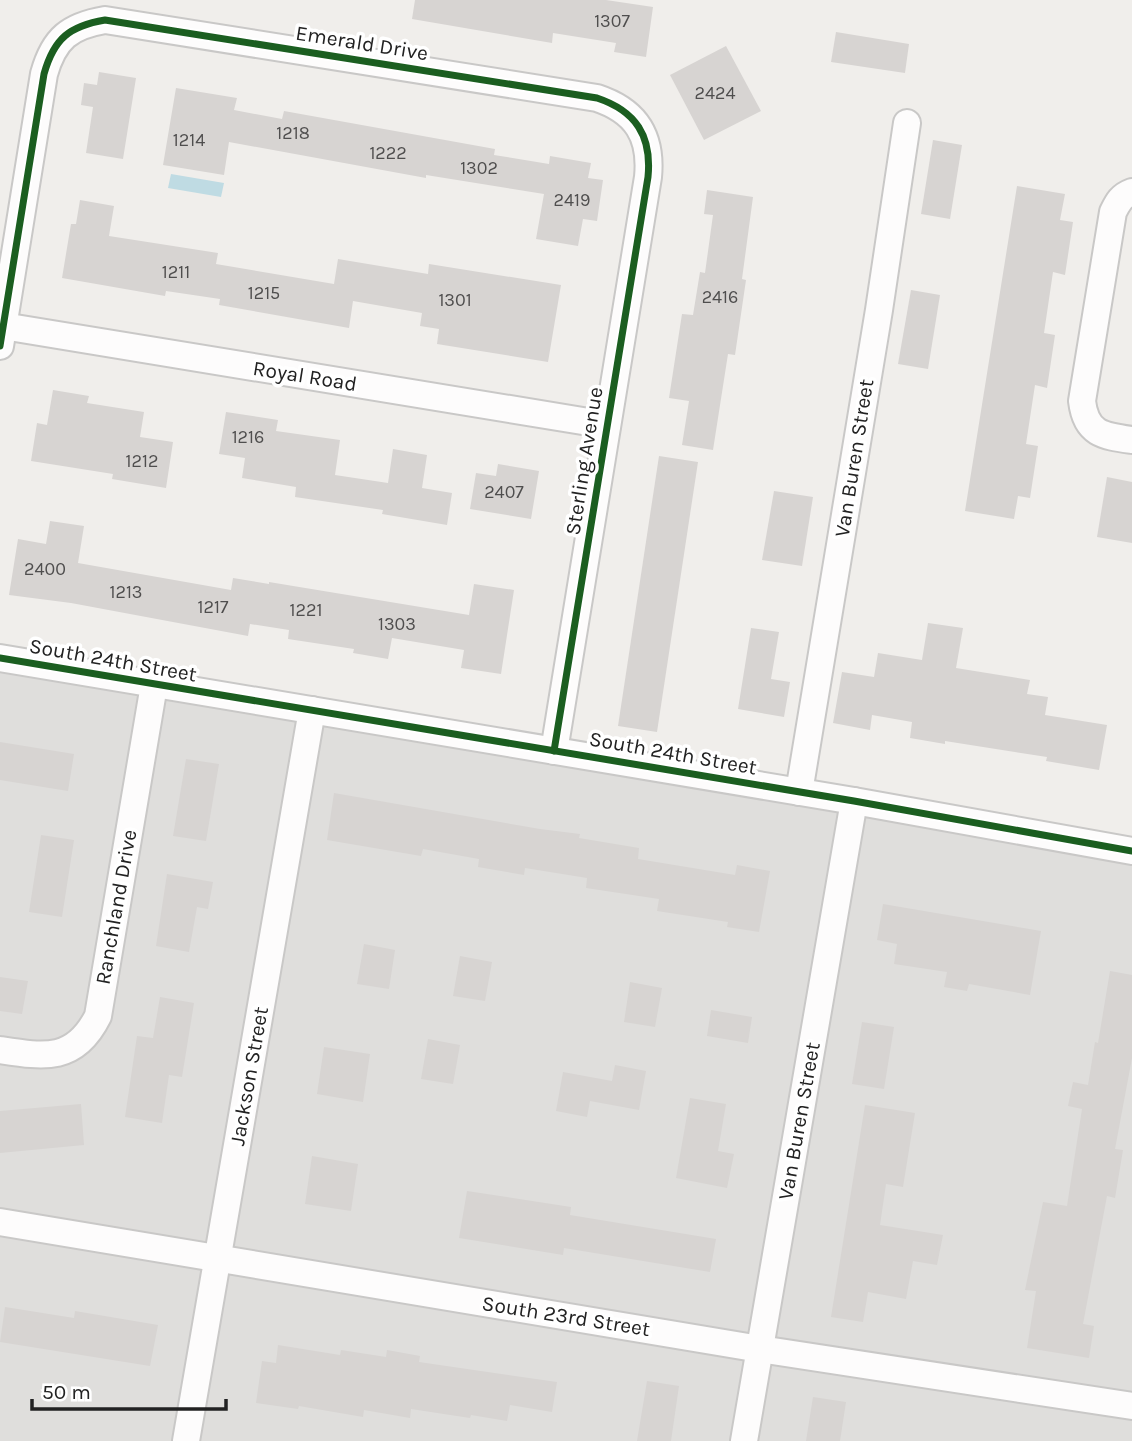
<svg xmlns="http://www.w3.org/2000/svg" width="1132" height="1441" font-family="Karla,sans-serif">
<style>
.residential{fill:#dfdedc}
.water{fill:#bfdbe3}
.building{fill:#d7d4d2}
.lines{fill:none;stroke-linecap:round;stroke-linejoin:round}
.minor-casing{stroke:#c9c8c7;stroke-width:30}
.minor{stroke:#fdfcfc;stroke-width:26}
.cycleway-casing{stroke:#fff;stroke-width:11}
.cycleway{stroke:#1b5e20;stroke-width:7}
.labels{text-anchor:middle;stroke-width:7;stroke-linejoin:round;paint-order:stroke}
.number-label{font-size:18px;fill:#4f4e4e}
.street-label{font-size:21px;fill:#222;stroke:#fff}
</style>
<rect width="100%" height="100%" fill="#f0eeeb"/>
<!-- residential -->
<polygon class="residential" points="0,658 1132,851 1132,1441 0,1441"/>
<!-- water -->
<polygon class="water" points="171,174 224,183 221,197 168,188"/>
<!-- building -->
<g class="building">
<polygon points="415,0 606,0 653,7 646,57 614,52 616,43 553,33 552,43 412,19"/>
<polygon points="836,32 909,44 905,73 831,62"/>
<polygon points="726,46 761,111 704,140 670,75"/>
<polygon points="99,72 136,78 123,159 86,153 93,107 81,105 84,83 97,85"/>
<polygon points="176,88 237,98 234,110 282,119 284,111 495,149 494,155 549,164 550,156 591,163 588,178 603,180 597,221 583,219 578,246 536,239 544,194 426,175 426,178 229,142 224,175 163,165"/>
<polygon points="933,140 962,145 950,219 921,214"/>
<polygon points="1017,186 1065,194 1060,220 1073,222 1065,275 1053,272 1044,333 1055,335 1047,388 1035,385 1026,444 1038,446 1030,498 1018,496 1014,519 965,511"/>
<polygon points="707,190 753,197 742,279 746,280 735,355 728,354 713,450 682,445 689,401 669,398 682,314 693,315 700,272 705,273 713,215 704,214"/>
<polygon points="80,200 114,206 109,236 218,253 216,264 334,284 338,259 428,274 429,264 561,285 548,362 437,344 439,329 420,326 422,313 353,301 349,328 219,305 220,299 166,291 165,296 62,278 71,224 76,224"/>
<polygon points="911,290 940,295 928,369 898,364"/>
<polygon points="53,390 89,396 87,403 144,412 140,437 173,442 166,488 112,479 113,474 31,461 37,423 47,425"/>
<polygon points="226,412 278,420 276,431 340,440 335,475 388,483 393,449 427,455 422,488 452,493 447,525 382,514 383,510 295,497 296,487 242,478 245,458 219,454"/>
<polygon points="659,456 698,462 657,732 618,726"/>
<polygon points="498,464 539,471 531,519 470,509 476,473 496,476"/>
<polygon points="1107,477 1132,482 1132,543 1097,537"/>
<polygon points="774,491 813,497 802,566 762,560"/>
<polygon points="50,521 84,526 78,563 231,590 233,578 269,584 269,582 469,615 474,584 514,590 501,674 461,668 464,650 392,638 388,659 353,653 354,649 288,639 289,630 250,624 248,636 71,603 9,595 18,539 46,544"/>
<polygon points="928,623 963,628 956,668 1030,680 1027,694 1048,697 1045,715 1107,725 1099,770 1046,761 1047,757 945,741 945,744 910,738 912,722 872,715 870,730 833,723 842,672 874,677 878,653 922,660"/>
<polygon points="751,628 779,632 771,679 790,682 784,717 738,709"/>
<polygon points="0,742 74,754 68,791 0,780"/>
<polygon points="186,759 219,764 206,841 173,836"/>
<polygon points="334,793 540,829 580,834 579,838 639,848 638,859 735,875 737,865 770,871 759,932 727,927 728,922 657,911 659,899 586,888 587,878 525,868 524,875 478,867 479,859 423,849 421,856 327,840"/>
<polygon points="41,835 74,840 62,917 29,912"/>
<polygon points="167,874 213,882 208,909 197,907 189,952 156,946"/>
<polygon points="883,904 1041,931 1030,995 969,984 967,991 944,987 947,972 894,964 897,944 877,940"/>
<polygon points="364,944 395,950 389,989 357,984"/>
<polygon points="460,956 492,962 485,1001 453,996"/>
<polygon points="1110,971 1132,975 1132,1058 1115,1149 1123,1150 1115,1198 1107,1196 1083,1324 1094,1326 1089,1358 1027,1348 1036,1291 1025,1290 1043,1202 1067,1206 1082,1109 1068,1106 1073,1082 1088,1085 1095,1042 1098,1043"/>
<polygon points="0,977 28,981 22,1014 0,1011"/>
<polygon points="630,982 662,988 655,1027 624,1022"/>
<polygon points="160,997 194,1003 182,1077 169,1075 162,1123 125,1117 137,1036 153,1038"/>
<polygon points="711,1010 752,1017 748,1043 707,1036"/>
<polygon points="862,1022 894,1027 884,1089 852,1084"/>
<polygon points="428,1039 460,1045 453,1084 421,1079"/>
<polygon points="324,1047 370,1054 363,1102 317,1094"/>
<polygon points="615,1065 646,1071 639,1110 590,1101 587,1117 556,1111 563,1072 612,1081"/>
<polygon points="690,1098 726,1104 718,1151 734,1154 727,1188 676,1178"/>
<polygon points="81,1104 84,1145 0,1153 0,1111"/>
<polygon points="865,1105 915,1113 903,1187 886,1184 880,1225 943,1235 937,1265 913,1261 906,1299 868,1292 863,1322 831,1317"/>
<polygon points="312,1156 358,1164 351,1211 305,1204"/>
<polygon points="467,1191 571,1207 570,1215 716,1239 710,1272 564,1248 563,1255 459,1238"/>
<polygon points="5,1307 74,1318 75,1311 158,1325 150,1366 0,1342"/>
<polygon points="278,1345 340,1355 341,1350 386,1357 387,1350 420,1356 419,1362 557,1382 552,1412 510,1405 507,1421 471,1415 470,1418 411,1409 410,1418 364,1410 363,1417 299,1406 298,1409 256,1403 262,1361 276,1363"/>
<polygon points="647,1381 679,1386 671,1441 637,1441"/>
<polygon points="813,1397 846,1402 840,1441 806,1441"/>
</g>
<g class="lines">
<defs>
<g id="minor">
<path d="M 1132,192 C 1121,196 1118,202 1113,212 L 1082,401 C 1086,434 1103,436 1132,440"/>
<polyline points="3,326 607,425"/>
<path d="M 0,346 L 44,74 C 54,38 70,26 105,20 L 597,98 C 636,111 652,136 648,177 L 554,751"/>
<polyline points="0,658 854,801 1132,851"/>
<polyline points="799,792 879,310 907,123"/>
<path d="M 0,1050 C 45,1057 75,1062 98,1016 L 154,685"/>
<polyline points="0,1222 760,1349 1132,1406"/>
<polyline points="186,1441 312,710"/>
<polyline points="744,1441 854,801"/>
</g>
</defs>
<!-- minor casing -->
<use href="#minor" class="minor-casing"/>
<!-- minor -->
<use href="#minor" class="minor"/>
<defs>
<g id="cycleway">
<path d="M 0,346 L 44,74 C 54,38 70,26 105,20 L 597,98 C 636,111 652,136 648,177 L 554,751"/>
<polyline points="0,658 854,801 1132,851"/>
</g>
</defs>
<!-- cycleway casing -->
<use href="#cycleway" class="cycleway-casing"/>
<!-- cycleway -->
<use href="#cycleway" class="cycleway"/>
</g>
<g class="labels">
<!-- number labels -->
<g class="number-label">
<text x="612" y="27">1307</text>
<text x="715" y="99">2424</text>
<text x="293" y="139">1218</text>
<text x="189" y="146">1214</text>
<text x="388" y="159">1222</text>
<text x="479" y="174">1302</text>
<text x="572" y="206">2419</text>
<text x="176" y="278">1211</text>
<text x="264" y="299">1215</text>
<text x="720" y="303">2416</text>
<text x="455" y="306">1301</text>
<text x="248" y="443">1216</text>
<text x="142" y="467">1212</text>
<text x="504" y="498">2407</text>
<text x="45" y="575">2400</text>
<text x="126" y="598">1213</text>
<text x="213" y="613">1217</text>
<text x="306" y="616">1221</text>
<text x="397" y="630">1303</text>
</g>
<!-- street labels -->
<g class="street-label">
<text transform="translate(362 43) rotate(9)" y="7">Emerald Drive</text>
<text transform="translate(305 376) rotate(9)" y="7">Royal Road</text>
<text transform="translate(854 458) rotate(-81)" y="7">Van Buren Street</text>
<text transform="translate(584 461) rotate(-81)" y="7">Sterling Avenue</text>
<text transform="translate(113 660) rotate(10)" y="7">South 24th Street</text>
<text transform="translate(673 753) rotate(10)" y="7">South 24th Street</text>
<text transform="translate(116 907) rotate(-80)" y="7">Ranchland Drive</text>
<text transform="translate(249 1076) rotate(-80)" y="7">Jackson Street</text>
<text transform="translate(799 1121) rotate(-80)" y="7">Van Buren Street</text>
<text transform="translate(566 1316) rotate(9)" y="7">South 23rd Street</text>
</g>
</g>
<!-- scale -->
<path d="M32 1399v10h194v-10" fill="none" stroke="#222222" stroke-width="3.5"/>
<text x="42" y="1399" font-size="21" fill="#222222" stroke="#ffffff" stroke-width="5" paint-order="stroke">50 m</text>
</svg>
